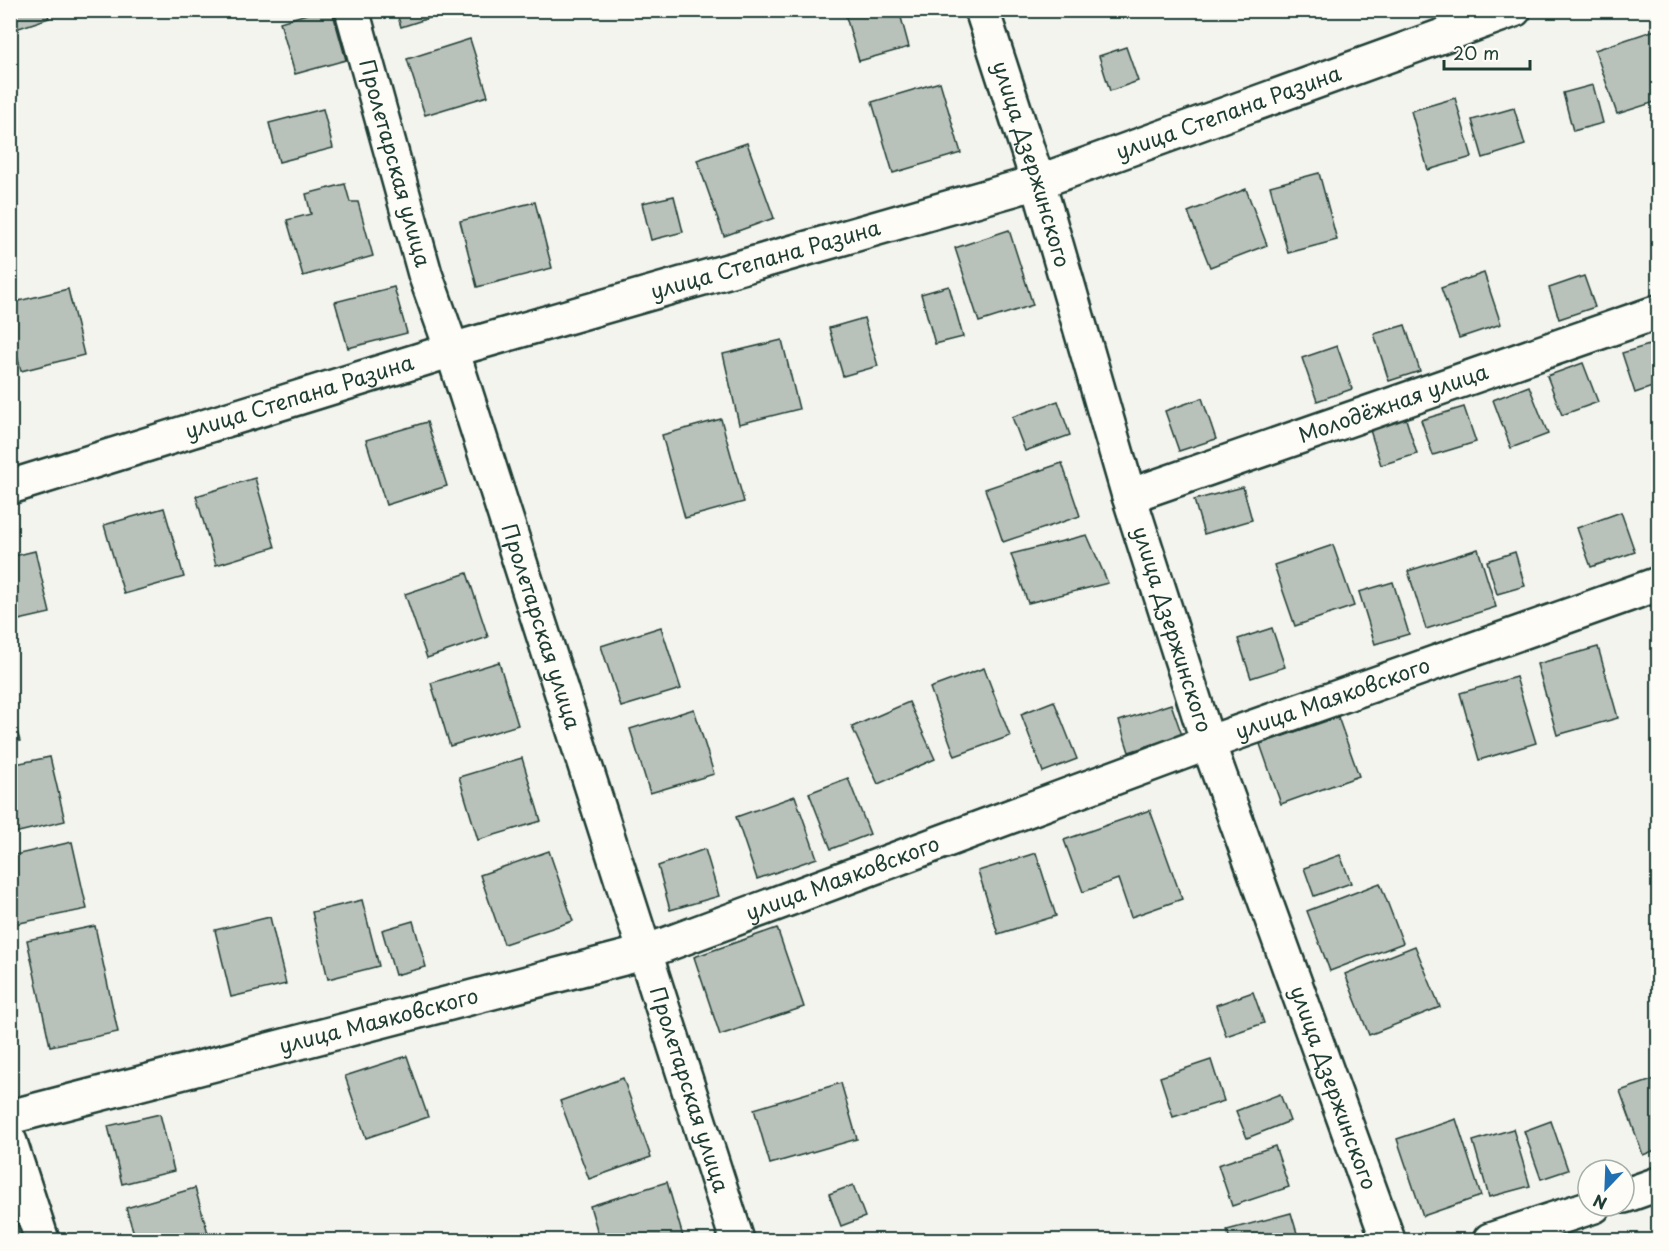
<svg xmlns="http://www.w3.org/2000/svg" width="1669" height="1251" font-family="'Playpen Sans',sans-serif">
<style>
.building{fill:#b9c1bb;stroke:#1f3d34;stroke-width:1.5}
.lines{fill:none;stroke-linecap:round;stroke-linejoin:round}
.minor-casing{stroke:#1f3d34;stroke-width:38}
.minor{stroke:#fdfcf7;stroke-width:33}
.labels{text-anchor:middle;stroke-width:4.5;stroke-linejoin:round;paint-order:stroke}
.street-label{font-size:21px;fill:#1f3d34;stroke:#fdfcf7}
</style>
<rect width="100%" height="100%" fill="#f4f4ef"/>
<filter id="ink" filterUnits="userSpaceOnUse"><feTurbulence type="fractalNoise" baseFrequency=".0167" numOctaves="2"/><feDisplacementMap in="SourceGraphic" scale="12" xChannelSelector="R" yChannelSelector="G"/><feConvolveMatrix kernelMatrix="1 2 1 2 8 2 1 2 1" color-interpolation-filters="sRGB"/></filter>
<g filter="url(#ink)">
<!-- building -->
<g class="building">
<polygon points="10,10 46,10 49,18 10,31"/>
<polygon points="320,10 332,10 346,60 295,74 280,22"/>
<polygon points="396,10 454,10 401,27"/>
<polygon points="844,10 899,10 909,47 859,61"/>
<polygon points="1658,29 1658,101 1617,114 1595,50"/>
<polygon points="470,39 488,96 425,115 407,59"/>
<polygon points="1126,47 1138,81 1110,91 1099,56"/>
<polygon points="940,82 961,153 893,173 872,102"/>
<polygon points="1593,85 1603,123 1573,131 1563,93"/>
<polygon points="1455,98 1472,157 1428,170 1411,111"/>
<polygon points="1514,108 1525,145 1483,158 1472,120"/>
<polygon points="323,109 333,148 279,162 269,123"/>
<polygon points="747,143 774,218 724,236 697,160"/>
<polygon points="1319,173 1337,240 1288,253 1270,186"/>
<polygon points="345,184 350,202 358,202 373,256 303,276 287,220 311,214 306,194"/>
<polygon points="1246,189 1267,245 1210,267 1188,212"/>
<polygon points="674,196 683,232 651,240 642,203"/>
<polygon points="535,202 552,268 477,287 460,221"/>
<polygon points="1009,230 1033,305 979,322 955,248"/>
<polygon points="1484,273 1501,324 1459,338 1441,288"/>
<polygon points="1584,276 1595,307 1559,319 1549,288"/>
<polygon points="949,286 963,337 935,344 921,294"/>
<polygon points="394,287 407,333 348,348 335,302"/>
<polygon points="68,289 84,355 21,371 10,328 10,303"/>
<polygon points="864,318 878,366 843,376 829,328"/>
<polygon points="1405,325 1420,371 1389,381 1374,334"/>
<polygon points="782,340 799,409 739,424 723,354"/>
<polygon points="1656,343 1658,351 1658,385 1635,393 1622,353"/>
<polygon points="1337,346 1352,389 1317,401 1302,358"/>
<polygon points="1583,363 1598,402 1562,415 1547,376"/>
<polygon points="1529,386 1548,434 1511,448 1493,400"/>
<polygon points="1202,398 1216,439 1179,451 1165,411"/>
<polygon points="1058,401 1070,435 1025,451 1012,417"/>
<polygon points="1464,407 1476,442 1433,455 1421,420"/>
<polygon points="1405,416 1417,454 1381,465 1369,427"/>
<polygon points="721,419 744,502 685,518 662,435"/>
<polygon points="427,422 447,486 386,505 366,440"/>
<polygon points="1062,463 1080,516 1003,542 985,489"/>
<polygon points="255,478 275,547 216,565 196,496"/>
<polygon points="1243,487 1252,520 1204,534 1194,500"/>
<polygon points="164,508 184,577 124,594 104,525"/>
<polygon points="1621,512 1635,552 1591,567 1577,528"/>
<polygon points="1087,535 1108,583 1028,603 1011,554"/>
<polygon points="1333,545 1354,606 1295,626 1274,565"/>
<polygon points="1478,549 1496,607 1426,629 1408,571"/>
<polygon points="35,551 50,613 10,622 10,557"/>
<polygon points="1515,552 1525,586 1497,594 1487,561"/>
<polygon points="467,573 488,637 427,658 405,594"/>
<polygon points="1393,582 1409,634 1375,644 1359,592"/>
<polygon points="661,627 681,689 621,707 601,646"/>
<polygon points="1272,628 1285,667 1251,678 1238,639"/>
<polygon points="1598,647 1618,718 1557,735 1537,664"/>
<polygon points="499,662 518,725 450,746 431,683"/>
<polygon points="984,668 1010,736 955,756 930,688"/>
<polygon points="1516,677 1536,743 1479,760 1460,693"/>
<polygon points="1054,701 1077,759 1043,772 1021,714"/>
<polygon points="909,702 935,759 878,784 852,727"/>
<polygon points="1171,704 1182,735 1129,752 1119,721"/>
<polygon points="10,708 20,741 10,743"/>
<polygon points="694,709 714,774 650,793 630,729"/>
<polygon points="1338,717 1359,776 1281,804 1260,744"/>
<polygon points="50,757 65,821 10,834 10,765"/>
<polygon points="522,758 541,821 478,840 459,777"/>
<polygon points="848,778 870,834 831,849 809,793"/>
<polygon points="795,796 817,858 757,879 736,817"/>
<polygon points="1150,810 1182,899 1131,917 1118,879 1083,892 1064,840"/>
<polygon points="72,842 87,909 10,925 10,856"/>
<polygon points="705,849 719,896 670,910 658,866"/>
<polygon points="549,851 573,921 504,944 480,875"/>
<polygon points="1036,853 1056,916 998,934 978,871"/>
<polygon points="1340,855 1351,883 1314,896 1304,868"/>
<polygon points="1380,883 1403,943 1330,971 1307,911"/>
<polygon points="362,900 379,966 328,979 312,912"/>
<polygon points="270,917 286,984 231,997 215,930"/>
<polygon points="413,921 426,967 395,975 382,930"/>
<polygon points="95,926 118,1032 50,1046 27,940"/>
<polygon points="777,928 804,1007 720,1035 694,957"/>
<polygon points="1415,946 1440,1007 1369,1035 1345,974"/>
<polygon points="1253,992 1264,1023 1226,1036 1216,1005"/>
<polygon points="407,1056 428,1117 366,1138 345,1076"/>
<polygon points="1211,1060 1224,1101 1173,1117 1160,1077"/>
<polygon points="623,1078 651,1157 589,1179 560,1101"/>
<polygon points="1658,1078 1658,1149 1643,1155 1620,1091"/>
<polygon points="841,1083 857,1139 770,1164 754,1109"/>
<polygon points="1280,1094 1290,1121 1247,1138 1236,1111"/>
<polygon points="160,1114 174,1171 122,1184 108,1126"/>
<polygon points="1456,1119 1481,1196 1423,1216 1397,1139"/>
<polygon points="1551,1121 1568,1170 1541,1179 1524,1131"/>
<polygon points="1513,1129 1530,1186 1489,1197 1473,1141"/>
<polygon points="1275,1146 1289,1187 1232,1206 1218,1165"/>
<polygon points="667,1182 684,1240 600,1240 590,1206"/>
<polygon points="853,1185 865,1217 841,1226 829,1194"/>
<polygon points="195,1188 210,1240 136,1240 126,1208"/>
<polygon points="1291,1213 1299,1240 1230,1240 1227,1230"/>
</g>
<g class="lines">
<defs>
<g id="minor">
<path id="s1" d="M 352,10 L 425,274 L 452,350 L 737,1240"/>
<path id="s2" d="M 982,10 L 1038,182 L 1129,496 L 1208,743 L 1388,1240"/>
<path id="s3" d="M 10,487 L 452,350 L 1038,182 L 1514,10"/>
<path id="s4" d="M 1129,496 L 1658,312"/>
<path id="s5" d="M 10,1117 L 643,953 L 1208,743 L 1658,584"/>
<polyline points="10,1142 42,1240"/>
<polyline points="1624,1196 1658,1184"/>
<polyline points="1490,1240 1594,1206"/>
</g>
</defs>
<!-- minor casing -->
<use href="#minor" class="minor-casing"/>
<!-- minor -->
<use href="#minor" class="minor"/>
</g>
</g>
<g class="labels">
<!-- street labels -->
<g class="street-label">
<text dy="7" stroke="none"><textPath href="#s3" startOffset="1275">улица Степана Разина</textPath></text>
<text dy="7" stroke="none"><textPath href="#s1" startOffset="159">Пролетарская улица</textPath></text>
<text dy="7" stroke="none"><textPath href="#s2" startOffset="162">улица Дзержинского</textPath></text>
<text dy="7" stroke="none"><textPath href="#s3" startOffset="789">улица Степана Разина</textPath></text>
<text dy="7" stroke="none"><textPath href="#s3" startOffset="303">улица Степана Разина</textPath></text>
<text dy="7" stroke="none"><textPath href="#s4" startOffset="280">Молодёжная улица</textPath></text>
<text dy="7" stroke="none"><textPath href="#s1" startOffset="645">Пролетарская улица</textPath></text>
<text dy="7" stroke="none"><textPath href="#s2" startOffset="648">улица Дзержинского</textPath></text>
<text dy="7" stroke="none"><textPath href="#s5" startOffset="1389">улица Маяковского</textPath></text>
<text dy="7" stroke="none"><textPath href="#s5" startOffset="867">улица Маяковского</textPath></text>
<text dy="7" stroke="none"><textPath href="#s5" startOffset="381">улица Маяковского</textPath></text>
<text dy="7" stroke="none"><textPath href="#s2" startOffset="1134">улица Дзержинского</textPath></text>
<text dy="7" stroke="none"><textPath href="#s1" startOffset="1131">Пролетарская улица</textPath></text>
</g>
</g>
<!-- margin -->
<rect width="1669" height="1251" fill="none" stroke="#fdfcf7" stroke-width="36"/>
<rect x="18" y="18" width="1633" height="1215" fill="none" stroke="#1f3d34" stroke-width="2" filter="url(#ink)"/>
<!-- north arrow -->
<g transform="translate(1606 1188) rotate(203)"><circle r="28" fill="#fdfcf7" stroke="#a4b0a9" stroke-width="1.5"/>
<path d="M0-4.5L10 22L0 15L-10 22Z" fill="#1f6fb2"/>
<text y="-9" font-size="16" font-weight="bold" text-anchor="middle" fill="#1f3d34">N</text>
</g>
<!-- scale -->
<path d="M1444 60v9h86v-9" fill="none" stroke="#1f3d34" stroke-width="3"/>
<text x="1453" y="60" font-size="18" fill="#1f3d34" stroke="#fdfcf7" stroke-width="4.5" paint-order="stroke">20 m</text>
</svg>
